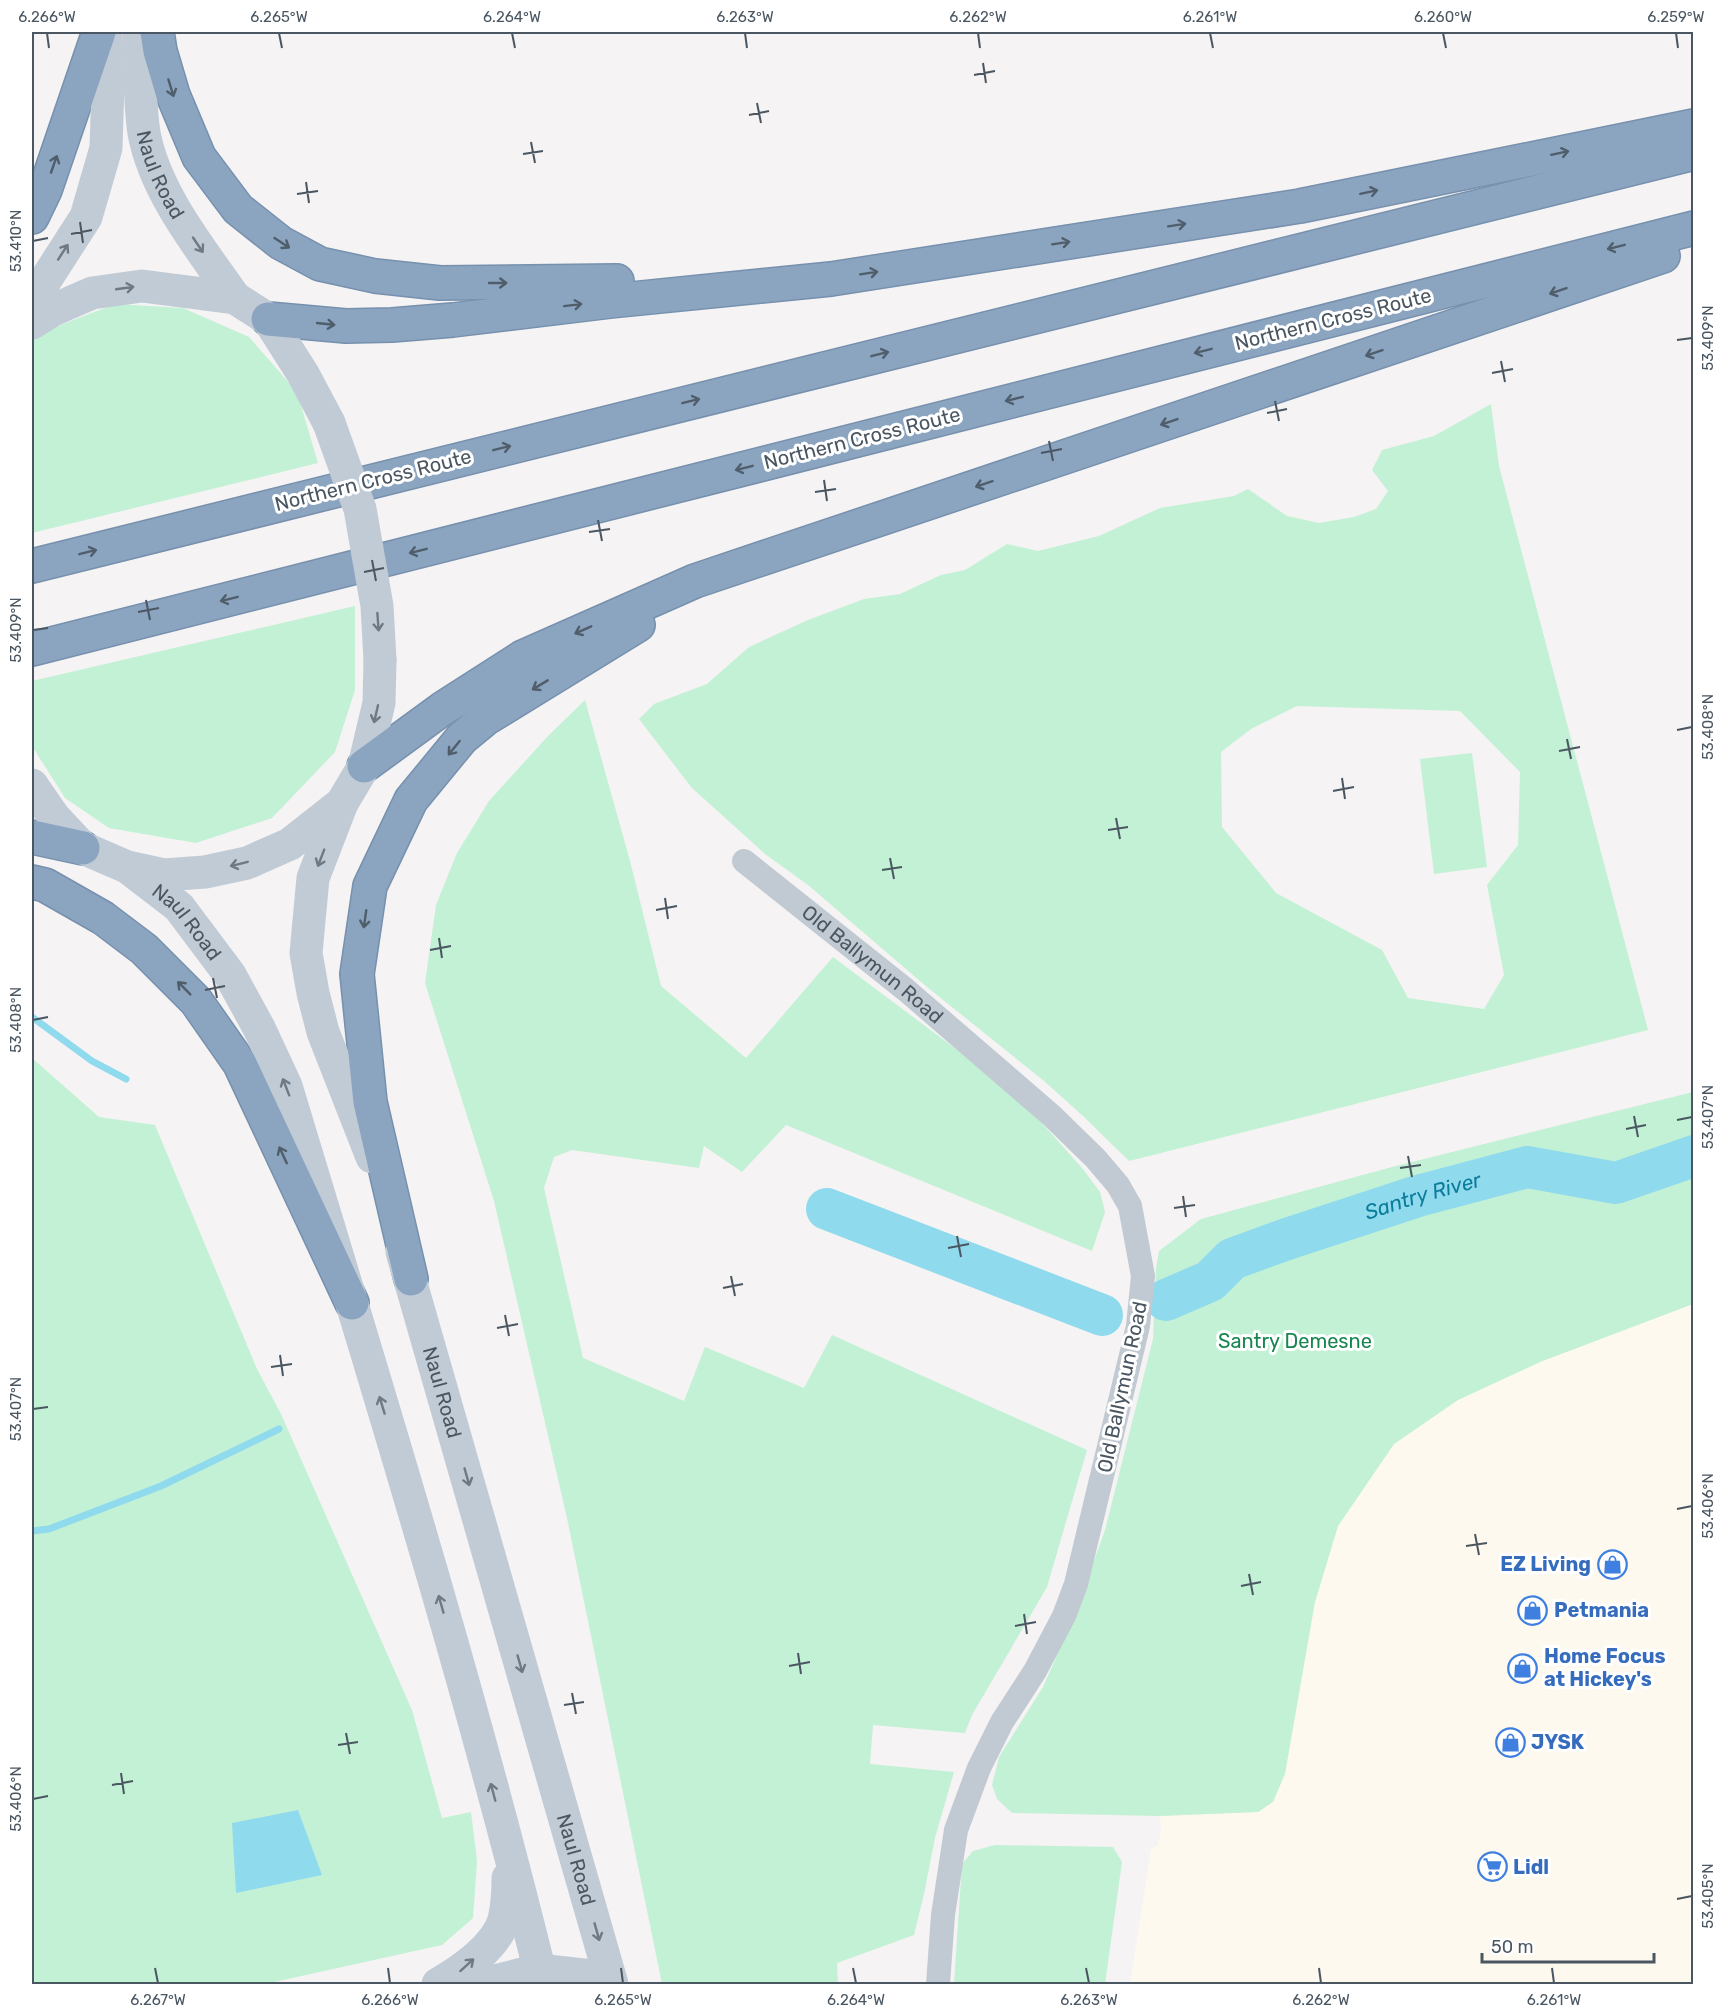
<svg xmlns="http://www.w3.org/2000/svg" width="1725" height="2016" font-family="Rubik,sans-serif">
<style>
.commercial{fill:#fdf9ef}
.green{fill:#c3f1d5;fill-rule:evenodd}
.water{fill:#90daee}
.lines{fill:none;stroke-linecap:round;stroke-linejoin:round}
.stream{stroke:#90daee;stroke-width:7}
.river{stroke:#90daee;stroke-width:42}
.highway-casing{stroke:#7690ad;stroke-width:36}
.street{stroke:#c1cad2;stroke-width:24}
.secondary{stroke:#c1cbd6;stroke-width:33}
.highway{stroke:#8ba5c1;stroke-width:33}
.secondary-bridge{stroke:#c1cbd6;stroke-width:33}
.oneway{stroke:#505e6b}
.oneway2{stroke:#6e7984}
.ticks{fill:none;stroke:#4a5661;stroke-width:2}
.labels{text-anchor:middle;stroke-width:6;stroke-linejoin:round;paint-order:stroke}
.street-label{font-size:20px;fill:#4a5661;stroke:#fff}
.park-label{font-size:20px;fill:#17864f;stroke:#fff}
.shop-label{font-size:20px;font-weight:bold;fill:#366cbe;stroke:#fff;text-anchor:start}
.water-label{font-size:21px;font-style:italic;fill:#0c7c9b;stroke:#fff}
.neatline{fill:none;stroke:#4a5661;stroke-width:2}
.ticks-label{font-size:15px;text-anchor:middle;fill:#4a5661}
</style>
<rect width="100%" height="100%" fill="#f5f3f3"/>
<!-- commercial -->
<polygon class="commercial" points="1693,1304 1693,1984 1130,1984 1151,1849 1158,1845 1161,1830 1160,1816 1257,1812 1315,1602 1338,1526 1394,1444 1458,1400 1540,1362"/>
<!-- green -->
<g class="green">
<polygon points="115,304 183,308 249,337 297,392 318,463 32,533 32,336"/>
<path d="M 1491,404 L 1499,466 L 1648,1030 L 1129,1161 L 1083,1116 L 1044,1081 L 927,987 L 808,885 L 765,854 L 692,788 L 639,719 L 654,704 L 707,684 L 749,647 L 808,620 L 864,599 L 900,594 L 941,575 L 965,570 L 1007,544 L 1038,551 L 1099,536 L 1160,508 L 1234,496 L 1248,489 L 1287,516 L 1319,523 L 1354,517 L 1376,509 L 1388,491 L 1372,470 L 1382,450 L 1434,436 ZM 1297,706 L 1460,711 L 1520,772 L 1518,845 L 1487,885 L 1504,975 L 1484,1009 L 1408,998 L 1382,950 L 1276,893 L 1222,827 L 1221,752 L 1251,729 Z"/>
<polygon points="355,606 355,690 335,752 272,818 196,843 109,828 65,798 32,746 32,681"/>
<polygon points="585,700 630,861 661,986 746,1058 833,957 984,1070 1032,1112 1082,1168 1100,1192 1105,1212 1092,1251 786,1125 742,1172 704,1146 699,1168 572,1150 554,1157 544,1188 583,1358 684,1401 705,1347 804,1388 832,1335 1087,1450 1047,1587 972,1715 965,1733 873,1725 870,1764 954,1772 935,1838 924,1894 914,1935 837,1963 838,1984 662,1984 567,1518 494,1201 425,983 436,905 457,853 489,801 548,736"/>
<polygon points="1472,753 1487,867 1434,874 1420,759"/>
<polygon points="32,1058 99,1117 155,1125 257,1369 281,1414 412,1710 442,1818 471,1812 477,1861 473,1918 442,1945 265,1984 32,1984"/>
<polygon points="1693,1092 1693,1304 1540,1362 1458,1400 1394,1444 1338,1526 1315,1602 1285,1774 1273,1802 1258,1812 1160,1816 1012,1813 997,1799 992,1785 999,1757 1043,1687 1073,1619 1105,1530 1153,1339 1156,1269 1159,1251 1201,1219 1392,1167"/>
<polygon points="995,1845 1113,1847 1122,1862 1105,1984 954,1984 962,1864 973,1851"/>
</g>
<!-- water -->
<polygon class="water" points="298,1810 322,1875 236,1893 232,1823"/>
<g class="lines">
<!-- stream -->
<g class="stream">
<polyline points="32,1017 92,1061 126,1079"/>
<polyline points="32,1531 49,1529 161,1486 279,1429"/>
</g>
<!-- river -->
<g class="river">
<polyline points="827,1209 1102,1315"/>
<path id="s1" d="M 1166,1300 L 1210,1281 L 1232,1259 L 1287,1239 L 1418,1196 L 1527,1167 L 1616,1183 L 1694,1156"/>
</g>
<defs>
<g id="highway">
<polyline points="157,32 160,51 173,95 199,157 238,209 281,243 320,264 375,276 440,283 617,281"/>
<polyline points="32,217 45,190 99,32"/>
<polyline points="268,319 346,326 392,325 453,320 611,301 831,279 1300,206 1694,126"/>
<polyline points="32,566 1694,153"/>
<polyline points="32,649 1694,228"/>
<polyline points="364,766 442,709 523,657 695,581 1663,256"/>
<polyline points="32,837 83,848"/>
<polyline points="32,882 45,885 103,918 144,949 196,1001 240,1064 352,1303"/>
<polyline points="411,1279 370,1102 357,974 370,886 411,800 462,738 485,719 638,625"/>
</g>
</defs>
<!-- highway casing -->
<use href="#highway" class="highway-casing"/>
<!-- street -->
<path class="street" id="s2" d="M 744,861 L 906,990 L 1052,1116 L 1096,1159 L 1118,1185 L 1130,1206 L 1143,1276 L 1138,1326 L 1076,1584 L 1064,1616 L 1035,1671 L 1002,1722 L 979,1768 L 956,1830 L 943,1915 L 938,1984"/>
<!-- secondary -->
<g class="secondary">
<path id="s3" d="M 139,32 C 140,65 139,100 144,133 C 155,193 201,249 235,298"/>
<polyline points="32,301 86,217 106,148 108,84 106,32"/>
<polyline points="32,323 51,311 92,293 142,286 235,298 268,319 303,374 329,423"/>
<polyline points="32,785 54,817 83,848 127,867 164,875 205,872 247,863 290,844 342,803 364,766 379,703 380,660"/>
<polyline points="342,803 313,878 306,953 313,993 323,1032 372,1157"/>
<path id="s4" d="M 127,867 L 179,907 L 230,975 L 259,1028 L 286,1086 C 376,1384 469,1682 543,1984"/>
<path id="s5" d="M 402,1252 L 612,1984"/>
<path d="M 438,1984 C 461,1971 496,1947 504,1920 C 507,1907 508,1891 508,1878"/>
<polyline points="482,1984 539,1970 610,1978"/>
</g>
<!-- highway -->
<use href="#highway" class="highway"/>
<!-- secondary-bridge -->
<polyline class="secondary-bridge" points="329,423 360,509 377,606 380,660"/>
</g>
<!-- one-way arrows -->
<defs><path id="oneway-shaft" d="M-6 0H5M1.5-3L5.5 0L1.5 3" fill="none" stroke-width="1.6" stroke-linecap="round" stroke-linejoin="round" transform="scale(1.5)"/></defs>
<g class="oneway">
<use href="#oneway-shaft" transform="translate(171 88) rotate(73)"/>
<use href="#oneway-shaft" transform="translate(1560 153) rotate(-12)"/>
<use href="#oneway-shaft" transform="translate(54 164) rotate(-71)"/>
<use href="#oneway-shaft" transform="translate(1369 192) rotate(-12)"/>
<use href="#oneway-shaft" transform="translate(1177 225) rotate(-9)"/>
<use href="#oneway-shaft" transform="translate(282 243) rotate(33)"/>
<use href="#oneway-shaft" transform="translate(1061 243) rotate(-9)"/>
<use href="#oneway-shaft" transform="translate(1616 247) rotate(166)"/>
<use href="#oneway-shaft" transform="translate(869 273) rotate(-9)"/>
<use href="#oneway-shaft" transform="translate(498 283)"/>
<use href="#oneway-shaft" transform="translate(1558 291) rotate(161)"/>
<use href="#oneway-shaft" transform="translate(573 305) rotate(-7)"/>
<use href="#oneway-shaft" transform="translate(326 324) rotate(6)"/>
<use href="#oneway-shaft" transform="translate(1203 351) rotate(166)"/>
<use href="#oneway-shaft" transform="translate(1374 353) rotate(161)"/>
<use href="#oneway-shaft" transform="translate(880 354) rotate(-14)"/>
<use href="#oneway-shaft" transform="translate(1014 399) rotate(166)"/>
<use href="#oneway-shaft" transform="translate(691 401) rotate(-14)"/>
<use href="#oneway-shaft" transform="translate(1169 422) rotate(161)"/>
<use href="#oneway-shaft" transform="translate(502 448) rotate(-14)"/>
<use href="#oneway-shaft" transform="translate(744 468) rotate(166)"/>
<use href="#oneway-shaft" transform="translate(984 484) rotate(161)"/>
<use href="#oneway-shaft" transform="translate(418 551) rotate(166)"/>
<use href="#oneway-shaft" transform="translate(88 552) rotate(-14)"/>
<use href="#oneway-shaft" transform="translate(229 599) rotate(166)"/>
<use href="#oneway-shaft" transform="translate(583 630) rotate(156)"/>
<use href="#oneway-shaft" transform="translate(540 685) rotate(149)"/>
<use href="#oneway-shaft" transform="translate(454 748) rotate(129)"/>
<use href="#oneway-shaft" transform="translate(365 919) rotate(98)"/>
<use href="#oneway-shaft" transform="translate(184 988) rotate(-135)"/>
<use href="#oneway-shaft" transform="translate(283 1155) rotate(-115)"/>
</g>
<g class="oneway2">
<use href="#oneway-shaft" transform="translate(198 245) rotate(56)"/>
<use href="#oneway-shaft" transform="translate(63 252) rotate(-57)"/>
<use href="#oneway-shaft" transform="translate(125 288) rotate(-8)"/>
<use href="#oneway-shaft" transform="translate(378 622) rotate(86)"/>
<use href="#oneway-shaft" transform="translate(376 714) rotate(103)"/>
<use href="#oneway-shaft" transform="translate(321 858) rotate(111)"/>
<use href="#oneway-shaft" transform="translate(239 864) rotate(166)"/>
<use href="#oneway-shaft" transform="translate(286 1087) rotate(-111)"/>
<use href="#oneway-shaft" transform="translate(382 1405) rotate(-107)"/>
<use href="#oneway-shaft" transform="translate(467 1477) rotate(74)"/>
<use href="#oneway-shaft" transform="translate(441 1604) rotate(-106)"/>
<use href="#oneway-shaft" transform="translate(520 1664) rotate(74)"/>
<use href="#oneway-shaft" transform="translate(493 1792) rotate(-105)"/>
<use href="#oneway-shaft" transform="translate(597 1932) rotate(74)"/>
<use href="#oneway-shaft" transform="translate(467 1965) rotate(-42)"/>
</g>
<!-- ticks -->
<path class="ticks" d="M 47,33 L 49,48M 279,33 L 282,48M 512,33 L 515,48M 745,33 L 747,48M 978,33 L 980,48M 1210,33 L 1213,48M 1443,33 L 1446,48M 1676,33 L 1678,48M 983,63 L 986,83M 974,75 L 995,71M 757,103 L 761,123M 749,115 L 769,111M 531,142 L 535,163M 523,154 L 543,151M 306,182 L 309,203M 297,194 L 318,191M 80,222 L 83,243M 71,234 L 92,230M 33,241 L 48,238M 1677,340 L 1692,338M 1501,361 L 1505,382M 1492,373 L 1513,369M 1275,401 L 1279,421M 1267,413 L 1287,409M 1049,441 L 1053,461M 1041,453 L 1062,449M 824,480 L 827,501M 815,492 L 836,489M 598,520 L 602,541M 589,532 L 610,529M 372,560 L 376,581M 364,572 L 384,568M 146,600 L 150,620M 138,612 L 159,608M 33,630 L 48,628M 1677,730 L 1692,727M 1567,739 L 1571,759M 1559,751 L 1580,747M 1342,778 L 1345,799M 1333,791 L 1354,787M 1116,818 L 1120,839M 1108,830 L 1128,827M 890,858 L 894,879M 882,870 L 902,867M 665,898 L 668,919M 656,910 L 677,906M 439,938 L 442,958M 430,950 L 451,946M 213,978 L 217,998M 205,990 L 225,986M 33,1020 L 48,1017M 1634,1116 L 1638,1137M 1677,1120 L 1692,1117M 1626,1129 L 1646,1125M 1408,1156 L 1412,1177M 1400,1168 L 1421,1165M 1183,1196 L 1186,1217M 1174,1208 L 1195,1205M 957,1236 L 961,1257M 948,1248 L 969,1244M 731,1276 L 735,1296M 723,1288 L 743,1284M 505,1315 L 509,1336M 497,1328 L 518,1324M 280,1355 L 283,1376M 271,1367 L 292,1364M 33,1409 L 48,1407M 1677,1509 L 1692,1506M 1475,1534 L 1479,1555M 1466,1546 L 1487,1543M 1249,1574 L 1253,1595M 1241,1586 L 1261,1582M 1024,1614 L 1027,1634M 1015,1626 L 1036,1622M 798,1653 L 801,1674M 789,1666 L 810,1662M 572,1693 L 576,1714M 564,1705 L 584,1702M 346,1733 L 350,1754M 338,1745 L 358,1742M 121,1773 L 124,1794M 112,1785 L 133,1781M 33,1799 L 48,1796M 1677,1899 L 1692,1896M 155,1968 L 158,1983M 388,1968 L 390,1983M 621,1968 L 623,1983M 853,1968 L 856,1983M 1086,1968 L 1089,1983M 1319,1968 L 1321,1983M 1552,1968 L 1554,1983"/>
<!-- icons -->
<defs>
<symbol id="shop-ring" viewBox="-11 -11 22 22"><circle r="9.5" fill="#fff" stroke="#3f7fe0" stroke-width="1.5"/><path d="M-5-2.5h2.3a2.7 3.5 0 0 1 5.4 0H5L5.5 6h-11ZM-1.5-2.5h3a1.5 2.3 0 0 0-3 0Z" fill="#3f7fe0"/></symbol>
<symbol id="supermarket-ring" viewBox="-11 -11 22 22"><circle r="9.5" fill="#fff" stroke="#3f7fe0" stroke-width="1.5"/><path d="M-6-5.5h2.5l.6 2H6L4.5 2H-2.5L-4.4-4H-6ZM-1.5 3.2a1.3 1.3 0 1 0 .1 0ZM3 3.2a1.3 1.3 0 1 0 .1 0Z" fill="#3f7fe0"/></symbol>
</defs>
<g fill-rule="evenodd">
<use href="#shop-ring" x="1596" y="1548" width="33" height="33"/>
<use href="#shop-ring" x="1516" y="1594" width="33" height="33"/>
<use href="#shop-ring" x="1506" y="1652" width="33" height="33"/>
<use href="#shop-ring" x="1494" y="1726" width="33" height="33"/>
<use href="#supermarket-ring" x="1476" y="1850" width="33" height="33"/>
</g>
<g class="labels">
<!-- street labels -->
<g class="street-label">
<text dy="7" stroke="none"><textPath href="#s3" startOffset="146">Naul Road</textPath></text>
<text transform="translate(1333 319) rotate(-14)" y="7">Northern Cross Route</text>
<text transform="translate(862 438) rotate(-14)" y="7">Northern Cross Route</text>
<text transform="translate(373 480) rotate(-14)" y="7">Northern Cross Route</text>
<text dy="7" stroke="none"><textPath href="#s4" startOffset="82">Naul Road</textPath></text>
<text dy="7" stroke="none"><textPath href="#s2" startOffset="165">Old Ballymun Road</textPath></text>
<text transform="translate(1122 1387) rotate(-78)" y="7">Old Ballymun Road</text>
<text dy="7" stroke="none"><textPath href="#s5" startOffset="146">Naul Road</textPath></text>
<text dy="7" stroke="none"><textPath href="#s5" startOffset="632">Naul Road</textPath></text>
</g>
<!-- park labels -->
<g class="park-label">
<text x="1295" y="1348">Santry Demesne</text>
</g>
<!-- shop labels -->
<g class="shop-label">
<text x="1591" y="1571" text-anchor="end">EZ Living</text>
<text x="1554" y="1617">Petmania</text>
<text x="1544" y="1663">Home Focus<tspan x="1544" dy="23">at Hickey's</tspan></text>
<text x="1531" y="1749">JYSK</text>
<text x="1513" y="1874">Lidl</text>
</g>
<!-- water labels -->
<g class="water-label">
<text dy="7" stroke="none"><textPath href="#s1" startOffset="280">Santry River</textPath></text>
</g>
</g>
<!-- border -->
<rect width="1725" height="2016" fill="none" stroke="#ffffff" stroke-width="66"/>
<!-- scale -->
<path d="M1482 1953v9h172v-9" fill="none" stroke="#4a5661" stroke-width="3"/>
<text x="1491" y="1953" font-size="18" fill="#4a5661" stroke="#ffffff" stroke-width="4.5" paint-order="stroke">50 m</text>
<rect x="33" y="33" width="1659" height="1950" class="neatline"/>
<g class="ticks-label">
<text x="47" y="22">6.266°W</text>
<text x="279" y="22">6.265°W</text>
<text x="512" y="22">6.264°W</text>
<text x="745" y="22">6.263°W</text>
<text x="978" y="22">6.262°W</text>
<text x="1210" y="22">6.261°W</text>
<text x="1443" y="22">6.260°W</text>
<text x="1676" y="22">6.259°W</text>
<text transform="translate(16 241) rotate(-90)" y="5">53.410°N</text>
<text transform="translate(1708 338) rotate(-90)" y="5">53.409°N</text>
<text transform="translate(16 630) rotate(-90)" y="5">53.409°N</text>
<text transform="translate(1708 727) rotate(-90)" y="5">53.408°N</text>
<text transform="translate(16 1020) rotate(-90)" y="5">53.408°N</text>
<text transform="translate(1708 1117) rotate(-90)" y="5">53.407°N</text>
<text transform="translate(16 1409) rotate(-90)" y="5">53.407°N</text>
<text transform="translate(1708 1506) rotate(-90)" y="5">53.406°N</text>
<text transform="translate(16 1799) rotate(-90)" y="5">53.406°N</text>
<text transform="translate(1708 1896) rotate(-90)" y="5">53.405°N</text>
<text x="158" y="2005">6.267°W</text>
<text x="390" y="2005">6.266°W</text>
<text x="623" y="2005">6.265°W</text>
<text x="856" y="2005">6.264°W</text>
<text x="1089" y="2005">6.263°W</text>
<text x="1321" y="2005">6.262°W</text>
<text x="1554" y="2005">6.261°W</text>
</g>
</svg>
